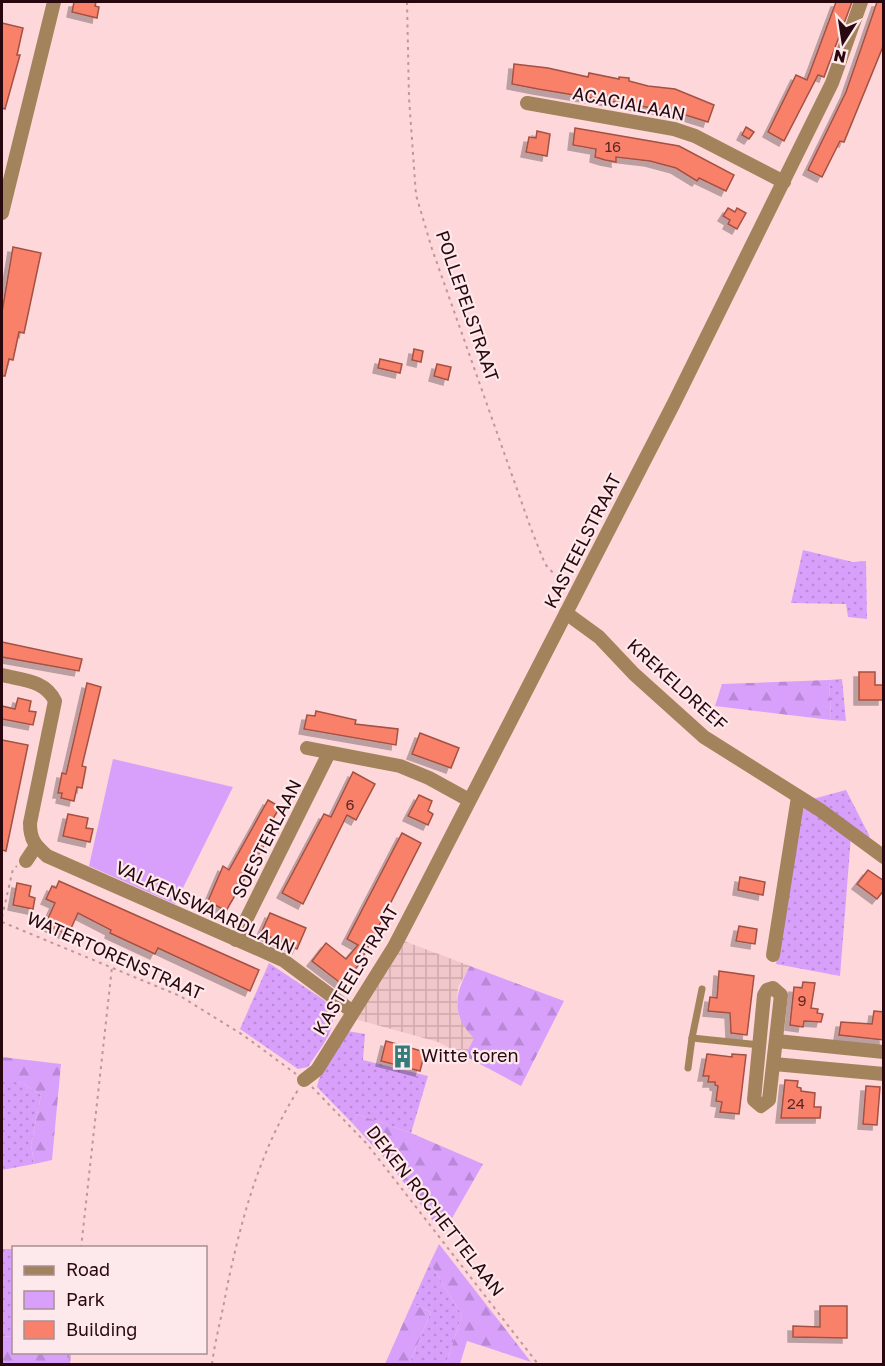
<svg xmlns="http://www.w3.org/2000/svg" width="885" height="1366" font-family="'Golos Text',sans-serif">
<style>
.industrial{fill:url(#industrial-grid)}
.grass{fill:url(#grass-dots)}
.forest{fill:url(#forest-firs)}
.green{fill:#d8a0fb}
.building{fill:#f9816b;stroke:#a25143;stroke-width:1.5;filter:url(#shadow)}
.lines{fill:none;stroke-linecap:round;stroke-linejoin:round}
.path{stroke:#bc979b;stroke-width:2;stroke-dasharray:3 4.5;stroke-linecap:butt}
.lane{stroke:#a3835b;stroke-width:7}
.street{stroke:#a3835b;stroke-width:14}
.labels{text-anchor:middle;stroke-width:4.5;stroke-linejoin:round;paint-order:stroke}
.number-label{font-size:15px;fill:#5c2625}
.street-label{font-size:18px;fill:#28070e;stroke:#fde9eb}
.poi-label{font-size:18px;fill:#28070e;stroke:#fde9eb;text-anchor:start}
</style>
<defs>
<pattern id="industrial-grid" width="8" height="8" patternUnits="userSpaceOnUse" patternTransform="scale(1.5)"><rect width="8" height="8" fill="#f1c7cb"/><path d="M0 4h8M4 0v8" fill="none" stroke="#cfa9ad"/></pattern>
<pattern id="grass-dots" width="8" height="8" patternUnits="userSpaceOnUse" patternTransform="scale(1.5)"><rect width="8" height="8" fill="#d8a0fb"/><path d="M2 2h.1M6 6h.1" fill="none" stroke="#b988d6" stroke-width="1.8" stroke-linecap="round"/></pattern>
<pattern id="forest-firs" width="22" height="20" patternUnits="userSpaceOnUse" patternTransform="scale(1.5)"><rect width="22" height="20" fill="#d8a0fb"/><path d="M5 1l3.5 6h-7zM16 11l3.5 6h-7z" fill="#b988d6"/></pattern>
<filter id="shadow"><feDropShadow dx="-5" dy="5" stdDeviation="0" flood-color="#0004"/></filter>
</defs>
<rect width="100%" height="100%" fill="#fed7da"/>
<!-- industrial -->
<polygon class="industrial" points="404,941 470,966 458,987 457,1003 459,1016 474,1038 465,1056 438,1042 355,1019"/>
<!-- grass -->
<g class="grass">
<polygon points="803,550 853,562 866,561 867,619 848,617 846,604 791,603"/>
<polygon points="842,679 846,721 831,720 829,680"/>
<polygon points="846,790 869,835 870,840 809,800"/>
<polygon points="800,804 851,836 840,976 776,964"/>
<path d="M 269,963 L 327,1002 C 344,1024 320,1047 308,1067 L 298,1069 L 240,1029 Z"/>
<polygon points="347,1031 365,1034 363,1060 428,1076 411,1133 357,1114 353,1124 317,1087 319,1079"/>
<polygon points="4,1080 23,1083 41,1095 31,1145 34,1164 2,1170 2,1081"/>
<polygon points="2,1249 13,1249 13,1336 2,1337"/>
<polygon points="430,1263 462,1315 446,1364 409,1364 431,1312 412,1303"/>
</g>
<!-- forest -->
<g class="forest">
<polygon points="829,680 831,720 715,706 722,684"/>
<path d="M 470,966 L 564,1001 L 521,1086 L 465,1056 L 474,1038 C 450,1014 455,993 470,966 Z"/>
<polygon points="2,1057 61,1064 52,1160 34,1164 31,1145 41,1095 23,1083 2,1081"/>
<polygon points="357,1114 411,1133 483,1164 443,1234 388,1162 353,1124"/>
<polygon points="439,1244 531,1362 467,1341 460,1364 446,1364 462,1315 430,1263"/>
<polygon points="412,1303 431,1312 409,1364 385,1364"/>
<polygon points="13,1336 14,1352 71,1353 70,1364 2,1364 2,1337"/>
</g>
<!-- green -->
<polygon class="green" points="113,759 233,787 175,904 89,866"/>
<!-- building -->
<g class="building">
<polygon points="74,2 96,2 95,6 99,7 97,18 72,12"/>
<polygon points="836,2 852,2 824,77 818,75 784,141 768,132 796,75 807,80"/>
<polygon points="877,2 884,2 884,44 844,142 840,141 822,177 808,170 846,92"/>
<polygon points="2,23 23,28 17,55 20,55 5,109 2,108"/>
<polygon points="514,64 548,68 588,77 589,73 619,79 619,77 629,78 629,81 648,86 675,89 714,105 708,122 676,112 538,89 512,84"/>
<polygon points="746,127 754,132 749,139 742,135"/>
<polygon points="575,128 679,146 734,175 726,191 699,178 697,181 676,168 650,161 616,157 616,162 605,160 595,157 596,149 573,145"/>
<polygon points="537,131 550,134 547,156 526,152 529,137 536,138"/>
<polygon points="728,208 735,212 737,208 746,213 737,229 728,224 730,220 723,216"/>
<polygon points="13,247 41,253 24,333 19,332 13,360 9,359 5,376 2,376 2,312"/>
<polygon points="414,349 423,351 421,362 412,360"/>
<polygon points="380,359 402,364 400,373 378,368"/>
<polygon points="437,364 451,367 448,380 434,376"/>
<polygon points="2,642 82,659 79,671 2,657"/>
<polygon points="859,672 875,672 875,685 883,685 883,700 859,700"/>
<polygon points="87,683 101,687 82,766 86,767 82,788 77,787 74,801 61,798 62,793 58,793 62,773 66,774 67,770"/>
<polygon points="18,698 31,701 29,711 36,712 33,725 2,719 2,706 15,709"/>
<polygon points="316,711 356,720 355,724 398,729 396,745 304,729 307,715 315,716"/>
<polygon points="420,733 459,748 451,768 412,754"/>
<polygon points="2,740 28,745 6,851 2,850"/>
<polygon points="353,772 375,784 356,820 347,815 303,904 282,893 324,814 331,817"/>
<polygon points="419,795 432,801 428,811 433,814 428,825 408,816"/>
<polygon points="268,800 280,807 261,839 266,842 226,911 208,901 223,866 229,870"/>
<polygon points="68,814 88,818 86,828 93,829 90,842 63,836"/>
<polygon points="402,833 421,843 360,963 343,985 312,961 326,943 346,959 358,945 347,939"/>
<polygon points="868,870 884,881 884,890 877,899 857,884"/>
<polygon points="740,877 765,882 763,895 738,890"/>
<polygon points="59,881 259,970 250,991 158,948 155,954 110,933 111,930 78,913 68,935 49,926 46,923 55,903 46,899 52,886 56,888"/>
<polygon points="17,883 31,886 29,896 35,898 33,909 13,905"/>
<polygon points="270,913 306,928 297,949 261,933"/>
<polygon points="739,926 757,929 755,944 736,941"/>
<polygon points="719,971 754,976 747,1035 731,1033 730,1013 708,1011 710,997 717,998"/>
<polygon points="803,982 815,983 811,1008 818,1009 817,1013 823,1014 821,1022 804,1021 803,1027 790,1025 794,987 802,988"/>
<polygon points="874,1011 884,1012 884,1040 839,1035 841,1022 872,1024"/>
<polygon points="386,1041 425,1052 420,1071 381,1061"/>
<polygon points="707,1054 732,1057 732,1054 746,1055 739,1114 720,1112 722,1102 716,1101 718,1086 715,1085 715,1082 708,1082 709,1076 703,1076"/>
<polygon points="785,1080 798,1081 797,1087 801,1088 801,1091 815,1093 814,1107 821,1107 820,1118 781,1118"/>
<polygon points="866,1086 880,1087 877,1125 863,1124"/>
<polygon points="820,1306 847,1306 847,1338 793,1337 793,1326 820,1327"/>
</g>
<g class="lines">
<!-- path -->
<g class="path">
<polyline points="407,2 409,98 416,195 432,249 530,526 545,564 565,586"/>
<polyline points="2,917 13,869 17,866"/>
<polyline points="2,922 180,996 243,1035 296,1074"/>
<polyline points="312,1087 367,1144 538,1364"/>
<polyline points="81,1248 112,967"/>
<polyline points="68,1358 69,1352"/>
<path d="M 212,1364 C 215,1340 222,1316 226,1292 C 241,1220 259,1152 298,1090"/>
</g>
<!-- lane -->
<g class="lane">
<polyline points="702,989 692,1038 760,1045"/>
<polyline points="688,1068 692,1038"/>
</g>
<!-- street -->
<g class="street">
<polyline points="527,103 674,129 695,136 784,182"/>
<polyline points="2,213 54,2"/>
<polyline points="566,613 599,637 634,674 704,737 820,810 884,857"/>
<path d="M 2,675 C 22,680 45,680 55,701 L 30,823 C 30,840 35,845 47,856 L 283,960 L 353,1012"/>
<polyline points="307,748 400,766 429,778 469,800"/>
<polyline points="26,861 36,846"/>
<polyline points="236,940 329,753"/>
<polyline points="773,955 798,797"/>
<polygon points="773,988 781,995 769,1100 761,1106 754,1100 764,995 767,990"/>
<polyline points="777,1041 884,1052"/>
<polyline points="774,1064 884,1074"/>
<polyline points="304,1080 317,1070 394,947 419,899 674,403 832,83 861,2"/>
</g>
</g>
<!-- icons -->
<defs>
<symbol id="building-bare" viewBox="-9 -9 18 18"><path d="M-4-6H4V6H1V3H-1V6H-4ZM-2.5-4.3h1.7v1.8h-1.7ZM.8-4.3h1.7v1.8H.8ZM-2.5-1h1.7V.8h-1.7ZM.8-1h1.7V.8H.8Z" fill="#337c79" stroke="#fde9eb" stroke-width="2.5" paint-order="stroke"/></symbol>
</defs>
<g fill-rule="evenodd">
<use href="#building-bare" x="386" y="1040" width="33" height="33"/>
</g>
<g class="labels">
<!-- number labels -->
<g class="number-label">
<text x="613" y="152">16</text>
<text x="350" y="810">6</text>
<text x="802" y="1006">9</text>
<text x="796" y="1109">24</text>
</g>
<!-- street labels -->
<g class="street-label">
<text transform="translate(629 104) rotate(11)" y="6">ACACIALAAN</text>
<text transform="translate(467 306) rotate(71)" y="6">POLLEPELSTRAAT</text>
<text transform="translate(583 541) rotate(-63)" y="6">KASTEELSTRAAT</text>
<text transform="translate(677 685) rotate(42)" y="6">KREKELDREEF</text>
<text transform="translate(267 839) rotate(-63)" y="6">SOESTERLAAN</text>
<text transform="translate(205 908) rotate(25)" y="6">VALKENSWAARDLAAN</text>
<text transform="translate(115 956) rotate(24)" y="6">WATERTORENSTRAAT</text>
<text transform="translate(356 970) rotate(-59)" y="6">KASTEELSTRAAT</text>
<text transform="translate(435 1211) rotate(52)" y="6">DEKEN ROCHETTELAAN</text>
</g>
<!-- poi labels -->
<g class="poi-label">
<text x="421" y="1062">Witte toren</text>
</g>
</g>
<!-- border -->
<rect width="885" height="1366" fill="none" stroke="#28070e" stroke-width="6"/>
<!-- legend -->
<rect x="12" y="1246" width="195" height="108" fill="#fde9eb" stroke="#a88f93" stroke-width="1.5"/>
<rect x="24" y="1266" width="30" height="9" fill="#a3835b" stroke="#a88f93" stroke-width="1.5"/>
<text x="66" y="1276" font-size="18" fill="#28070e">Road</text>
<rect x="24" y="1291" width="30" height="18" fill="#d8a0fb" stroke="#a88f93" stroke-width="1.5"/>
<text x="66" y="1306" font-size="18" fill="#28070e">Park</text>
<rect x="24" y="1321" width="30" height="18" fill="#f9816b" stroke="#a88f93" stroke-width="1.5"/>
<text x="66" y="1336" font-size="18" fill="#28070e">Building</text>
<!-- north arrow -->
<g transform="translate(843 42) rotate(192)" stroke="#fde9eb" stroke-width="4.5" paint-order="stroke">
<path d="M0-4.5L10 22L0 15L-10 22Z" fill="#28070e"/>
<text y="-9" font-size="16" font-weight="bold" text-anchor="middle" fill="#28070e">N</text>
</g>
</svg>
